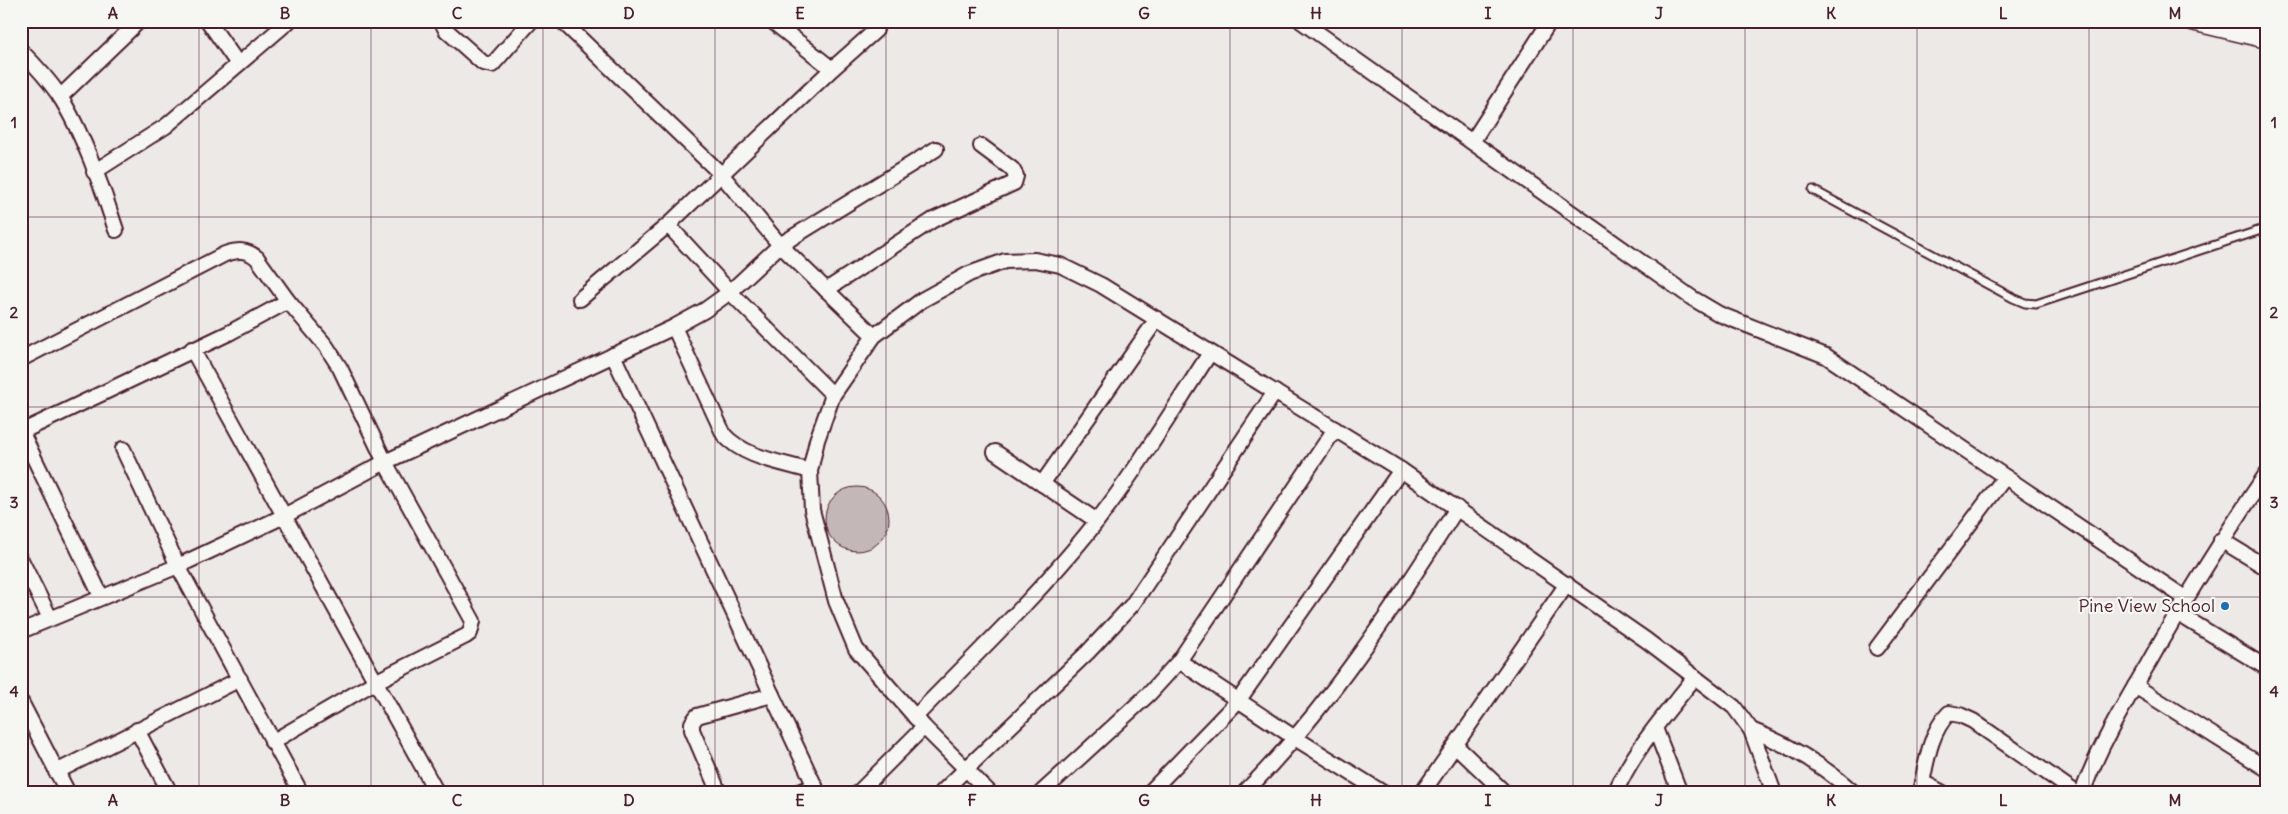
<svg xmlns="http://www.w3.org/2000/svg" width="2288" height="814" font-family="Delius,sans-serif">
<style>
.building{fill:#c4b7b7;stroke:#4a1f2b}
.lines{fill:none;stroke-linecap:round;stroke-linejoin:round}
.service-casing{stroke:#4a1f2b;stroke-width:11}
.minor-casing{stroke:#4a1f2b;stroke-width:18}
.tertiary-casing{stroke:#4a1f2b;stroke-width:21}
.service{stroke:#f6f6f2;stroke-width:7}
.minor{stroke:#f6f6f2;stroke-width:14}
.tertiary{stroke:#f6f6f2;stroke-width:18}
.grid{fill:none;stroke:#4a1f2b;stroke-width:1;stroke-opacity:0.55}
.poi-dot{fill:#1f6fb2;stroke:#f6f6f2;stroke-width:2}
.labels{text-anchor:middle;stroke-width:4.5;stroke-linejoin:round;paint-order:stroke}
.poi-label{font-size:18px;fill:#4a1f2b;stroke:#f6f6f2;text-anchor:end}
.neatline{fill:none;stroke:#4a1f2b;stroke-width:2}
.grid-label{font-size:16px;text-anchor:middle;font-weight:bold;fill:#4a1f2b}
</style>
<rect width="100%" height="100%" fill="#ece9e6"/>
<filter id="ink" filterUnits="userSpaceOnUse"><feTurbulence type="fractalNoise" baseFrequency=".02" numOctaves="2"/><feDisplacementMap in="SourceGraphic" scale="10" xChannelSelector="R" yChannelSelector="G"/><feConvolveMatrix kernelMatrix="1 2 1 2 8 2 1 2 1" color-interpolation-filters="sRGB"/></filter>
<g filter="url(#ink)">
<!-- building -->
<circle class="building" cx="857" cy="519" r="32"/>
<g class="lines">
<defs>
<polyline id="service" points="1813,190 2013,298 2025,303 2036,304 2267,228"/>
<g id="minor">
<polyline points="208,21 238,64"/>
<polyline points="444,21 443,24 446,30 483,63 492,65 531,21"/>
<polyline points="562,21 721,174 780,245 874,336"/>
<polyline points="772,21 832,69"/>
<polyline points="1301,21 1692,298 1719,314 1826,356 2185,598"/>
<path d="M 21,51 C 35,65 48,79 59,95 C 81,129 104,191 116,230"/>
<polyline points="60,97 139,21"/>
<polyline points="1472,142 1550,21"/>
<polyline points="94,172 166,126 289,21"/>
<polyline points="668,225 730,292 780,245 936,149"/>
<polyline points="826,290 933,220 1014,183 1016,176 1012,169 981,146"/>
<polyline points="580,299 668,225 832,69 876,30"/>
<path d="M 674,327 L 724,435 C 745,458 781,462 810,471"/>
<polyline points="192,349 437,793"/>
<polyline points="613,355 818,793"/>
<path d="M 21,359 L 225,254 C 238,250 246,249 257,258 L 288,301"/>
<polyline points="21,431 101,596"/>
<polyline points="21,432 229,333 288,301 326,346 340,368 385,462 473,621 470,633 466,636 375,682 272,742"/>
<polyline points="123,449 178,566 301,793"/>
<polyline points="995,452 1097,521"/>
<polyline points="1042,484 1157,319"/>
<polyline points="2221,540 2267,568"/>
<polyline points="21,560 50,618"/>
<polyline points="2177,613 2267,668"/>
<polyline points="21,631 178,566 284,516 385,462 674,327 705,310 730,292 833,395"/>
<polyline points="1877,648 2005,477"/>
<polyline points="1179,661 1295,738 1383,793"/>
<polyline points="2135,686 2267,769"/>
<polyline points="21,702 68,793"/>
<path d="M 915,717 C 973,657 1034,599 1086,535 C 1132,478 1170,414 1210,353"/>
<polyline points="1655,728 1680,793"/>
<polyline points="137,730 170,793"/>
<path d="M 1751,730 C 1790,745 1823,765 1854,793"/>
<polyline points="1456,746 1505,793"/>
<polyline points="56,772 240,679"/>
<polyline points="1922,782 1943,793"/>
<polyline points="719,793 692,730 692,723 697,716 772,695"/>
<polyline points="797,793 815,786"/>
<polyline points="858,793 924,727"/>
<polyline points="941,793 1088,652 1132,605 1275,392"/>
<polyline points="990,793 924,727 856,649 836,601 812,510 810,471 817,440 833,395 874,336 922,300 969,274 1005,261 1035,260 1060,265 1101,285 1401,470 1646,640 1734,707 1751,730 1774,793"/>
<polyline points="1041,793 1150,693 1179,661 1335,429"/>
<polyline points="1149,793 1238,701 1401,470"/>
<path d="M 1244,793 C 1325,712 1396,605 1457,508"/>
<polyline points="1422,793 1567,584"/>
<path d="M 1615,793 C 1634,749 1666,714 1695,677"/>
<path d="M 1920,793 C 1926,765 1929,733 1949,713 L 1960,715 L 1973,721 L 2076,793"/>
<path d="M 2082,793 C 2099,747 2123,706 2148,664 C 2185,598 2225,535 2267,473"/>
</g>
<polyline id="tertiary" points="2192,21 2267,39"/>
</defs>
<!-- service casing -->
<use href="#service" class="service-casing"/>
<!-- minor casing -->
<use href="#minor" class="minor-casing"/>
<!-- tertiary casing -->
<use href="#tertiary" class="tertiary-casing"/>
<!-- service -->
<use href="#service" class="service"/>
<!-- minor -->
<use href="#minor" class="minor"/>
<!-- tertiary -->
<use href="#tertiary" class="tertiary"/>
</g>
</g>
<!-- grid -->
<path class="grid" d="M 199,21 L 199,793M 371,21 L 371,793M 543,21 L 543,793M 715,21 L 715,793M 886,21 L 886,793M 1058,21 L 1058,793M 1230,21 L 1230,793M 1402,21 L 1402,793M 1573,21 L 1573,793M 1745,21 L 1745,793M 1917,21 L 1917,793M 2089,21 L 2089,793M 21,217 L 2267,217M 21,407 L 2267,407M 21,597 L 2267,597"/>
<!-- markers -->
<circle class="poi-dot" cx="2225" cy="606" r="5"/>
<g class="labels">
<!-- poi labels -->
<g class="poi-label">
<text x="2215" y="612">Pine View School</text>
</g>
</g>
<!-- margin -->
<rect width="2288" height="814" fill="none" stroke="#f6f6f2" stroke-width="55"/>
<rect x="28" y="28" width="2232" height="758" class="neatline"/>
<g class="grid-label">
<text x="113" y="19">A</text>
<text x="285" y="19">B</text>
<text x="457" y="19">C</text>
<text x="629" y="19">D</text>
<text x="800" y="19">E</text>
<text x="972" y="19">F</text>
<text x="1144" y="19">G</text>
<text x="1316" y="19">H</text>
<text x="1488" y="19">I</text>
<text x="1659" y="19">J</text>
<text x="1831" y="19">K</text>
<text x="2003" y="19">L</text>
<text x="2175" y="19">M</text>
<text x="14" y="128">1</text>
<text x="2274" y="128">1</text>
<text x="14" y="318">2</text>
<text x="2274" y="318">2</text>
<text x="14" y="508">3</text>
<text x="2274" y="508">3</text>
<text x="14" y="697">4</text>
<text x="2274" y="697">4</text>
<text x="113" y="806">A</text>
<text x="285" y="806">B</text>
<text x="457" y="806">C</text>
<text x="629" y="806">D</text>
<text x="800" y="806">E</text>
<text x="972" y="806">F</text>
<text x="1144" y="806">G</text>
<text x="1316" y="806">H</text>
<text x="1488" y="806">I</text>
<text x="1659" y="806">J</text>
<text x="1831" y="806">K</text>
<text x="2003" y="806">L</text>
<text x="2175" y="806">M</text>
</g>
</svg>
